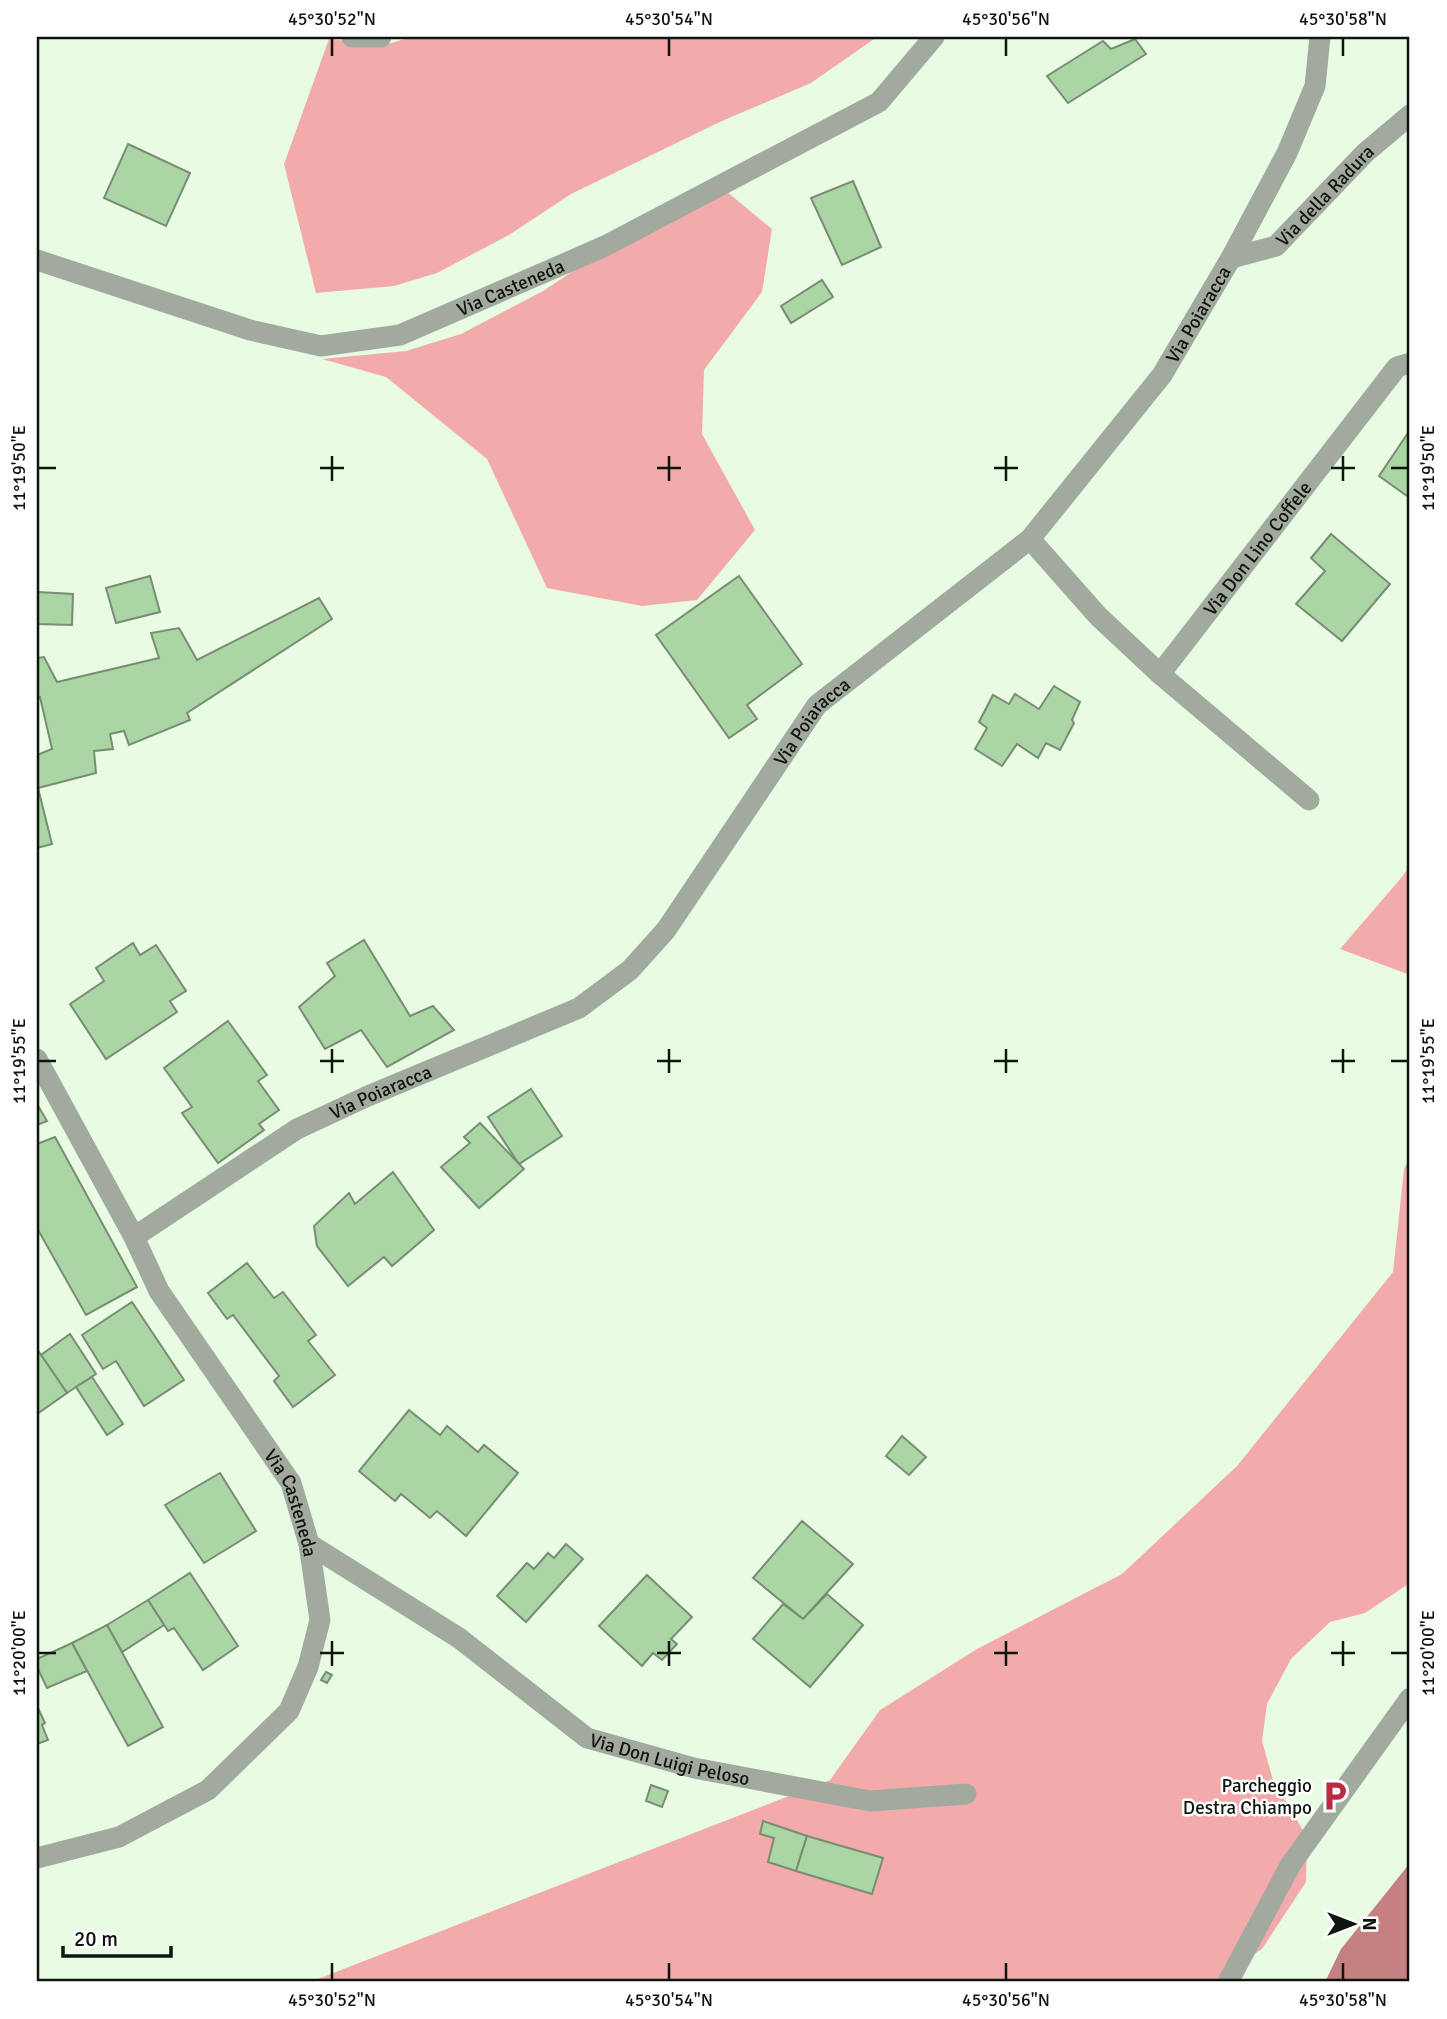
<svg xmlns="http://www.w3.org/2000/svg" width="1447" height="2019" font-family="Signika,sans-serif">
<style>
.forest{fill:#f2aaab}
.water{fill:#c58182}
.building{fill:#a9d6a2;stroke:#7a8c77;stroke-width:2}
.lines{fill:none;stroke-linecap:round;stroke-linejoin:round}
.minor{stroke:#a2aaa0;stroke-width:21}
.ticks{fill:none;stroke:#0e150d;stroke-width:2.5}
.labels{text-anchor:middle;stroke-width:5;stroke-linejoin:round;paint-order:stroke}
.street-label{font-size:19px;fill:#0e150d;stroke:#fff}
.poi-label{font-size:19px;fill:#0e150d;stroke:#fff;text-anchor:end}
.neatline{fill:none;stroke:#0e150d;stroke-width:2.5}
.ticks-label{font-size:18px;text-anchor:middle;fill:#0e150d}
</style>
<rect width="100%" height="100%" fill="#e8fce4"/>
<!-- forest -->
<g class="forest">
<polygon points="411,37 877,37 811,83 722,121 571,194 509,235 437,273 394,286 316,293 284,164 329,39 385,45"/>
<polygon points="726,191 772,229 762,292 704,370 702,434 755,530 697,600 642,606 547,588 487,459 386,377 322,359 406,351 461,334 543,291 605,250"/>
<polygon points="1410,866 1410,975 1340,949 1401,878"/>
<polygon points="1410,1157 1410,1583 1365,1613 1330,1622 1291,1659 1267,1704 1262,1741 1273,1780 1307,1837 1306,1882 1262,1949 1213,1982 310,1982 830,1780 880,1710 977,1649 1122,1574 1237,1466 1393,1272 1404,1169"/>
</g>
<!-- water -->
<polygon class="water" points="1410,1863 1410,1982 1325,1982 1341,1949"/>
<!-- building -->
<g class="building">
<polygon points="1135,39 1146,54 1068,103 1047,76 1103,41 1111,49"/>
<polygon points="128,144 190,173 166,226 104,198"/>
<polygon points="853,181 881,247 842,265 811,198"/>
<polygon points="822,280 833,297 791,323 781,306"/>
<polygon points="1410,430 1410,498 1379,476"/>
<polygon points="1331,534 1390,584 1342,641 1296,604 1325,571 1311,558"/>
<polygon points="150,576 160,612 116,623 106,588"/>
<polygon points="739,576 802,664 747,705 757,719 729,738 656,635"/>
<polygon points="38,592 73,594 72,625 37,624"/>
<polygon points="319,598 332,619 187,713 190,720 129,745 124,731 110,734 113,749 94,751 96,773 38,788 52,844 37,848 37,755 52,749 40,697 37,698 37,658 44,657 57,682 159,658 151,633 179,628 197,660"/>
<polygon points="1054,686 1080,702 1072,720 1074,723 1060,750 1046,743 1038,758 1017,744 1002,766 975,749 987,728 979,722 993,695 1009,704 1015,694 1039,709"/>
<polygon points="364,940 410,1016 433,1006 454,1030 387,1067 361,1030 325,1049 299,1007 335,976 327,963"/>
<polygon points="133,943 140,955 156,945 186,991 170,1001 177,1012 106,1059 70,1004 104,981 96,968"/>
<polygon points="228,1021 267,1075 258,1081 279,1110 259,1124 264,1130 218,1163 182,1113 192,1107 164,1068"/>
<polygon points="531,1089 562,1136 519,1164 488,1117"/>
<polygon points="37,1104 47,1121 37,1125"/>
<polygon points="480,1123 524,1169 479,1208 441,1167 470,1143 464,1137"/>
<polygon points="55,1137 137,1287 86,1315 37,1228 37,1144"/>
<polygon points="393,1172 434,1230 392,1266 384,1257 348,1286 317,1246 314,1226 349,1193 355,1204"/>
<polygon points="247,1263 274,1298 283,1292 316,1335 308,1341 335,1375 293,1407 274,1381 279,1376 233,1315 227,1319 208,1293"/>
<polygon points="132,1302 184,1380 144,1406 116,1361 103,1369 82,1335"/>
<polygon points="70,1334 96,1374 67,1393 41,1355"/>
<polygon points="37,1349 67,1393 37,1414"/>
<polygon points="92,1377 123,1424 107,1435 76,1387"/>
<polygon points="409,1410 440,1435 447,1426 478,1452 484,1445 518,1473 466,1536 437,1511 430,1518 401,1494 395,1501 359,1471"/>
<polygon points="902,1436 926,1457 909,1475 886,1456"/>
<polygon points="220,1473 256,1531 204,1563 165,1505"/>
<polygon points="802,1521 853,1564 803,1619 753,1578"/>
<polygon points="566,1544 583,1559 526,1622 497,1596 527,1563 534,1569 548,1553 554,1558"/>
<polygon points="190,1573 238,1646 203,1670 174,1628 168,1631 148,1600"/>
<polygon points="647,1575 692,1617 671,1639 677,1644 662,1660 653,1653 642,1666 599,1626"/>
<polygon points="827,1594 863,1625 810,1687 753,1639 783,1604 803,1619"/>
<polygon points="148,1600 164,1625 122,1652 107,1625"/>
<polygon points="107,1625 163,1727 128,1746 72,1643"/>
<polygon points="72,1643 87,1671 47,1688 37,1667 37,1659"/>
<polygon points="326,1672 332,1675 327,1683 321,1680"/>
<polygon points="37,1706 45,1723 42,1725 48,1740 37,1744"/>
<polygon points="651,1785 668,1791 662,1807 646,1801"/>
<polygon points="763,1821 807,1836 796,1871 768,1862 774,1838 760,1834"/>
<polygon points="807,1836 883,1858 872,1894 796,1871"/>
</g>
<g class="lines">
<!-- minor -->
<g class="minor">
<polyline points="352,37 381,37"/>
<path id="s1" d="M 1231,258 L 1276,246 L 1365,153 L 1410,115"/>
<path id="s2" d="M 37,260 L 250,330 L 321,346 L 400,335 L 605,246 L 879,102 L 934,37"/>
<polyline points="1030,539 1098,616 1160,674 1309,800"/>
<path id="s3" d="M 1160,674 L 1397,367 L 1410,363"/>
<path id="s4" d="M 37,1059 L 134,1237 L 159,1291 L 291,1483 L 309,1544 L 320,1620 L 308,1667 L 289,1711 L 208,1790 L 119,1837 L 37,1858"/>
<path id="s5" d="M 134,1237 L 297,1129 L 368,1096 L 579,1008 L 630,970 L 666,930 L 817,705 L 1030,539 L 1162,375 L 1231,258 L 1287,153 L 1315,86 L 1320,37"/>
<path id="s6" d="M 309,1544 L 459,1638 L 587,1738 L 694,1768 L 870,1801 L 966,1794"/>
<polyline points="1228,1982 1291,1864 1410,1698"/>
</g>
</g>
<!-- ticks -->
<path class="ticks" d="M 332,38 L 332,56M 669,38 L 669,56M 1006,38 L 1006,56M 1343,38 L 1343,56M 332,456 L 332,481M 669,456 L 669,481M 1006,456 L 1006,481M 1343,456 L 1343,481M 38,468 L 56,468M 320,468 L 344,468M 657,468 L 681,468M 994,468 L 1018,468M 1331,468 L 1355,468M 1391,468 L 1408,468M 332,1049 L 332,1073M 669,1049 L 669,1073M 1006,1049 L 1006,1073M 1343,1049 L 1343,1073M 38,1061 L 56,1061M 320,1061 L 344,1061M 657,1061 L 681,1061M 994,1061 L 1018,1061M 1331,1061 L 1355,1061M 1391,1061 L 1408,1061M 332,1641 L 332,1666M 669,1641 L 669,1666M 1006,1641 L 1006,1666M 1343,1641 L 1343,1666M 38,1653 L 56,1653M 320,1653 L 344,1653M 657,1653 L 681,1653M 994,1653 L 1018,1653M 1331,1653 L 1355,1653M 1391,1653 L 1408,1653M 332,1963 L 332,1980M 669,1963 L 669,1980M 1006,1963 L 1006,1980M 1343,1963 L 1343,1980"/>
<!-- icons -->
<defs>
<symbol id="parking-bare" viewBox="-9 -9 18 18"><path d="M-3.5-5.5H1a3.5 3.5 0 0 1 0 7H-1V5.5H-3.5ZM-1-3.4V-.6H.8a1.4 1.4 0 0 0 0-2.8Z" fill="#bc2b41" stroke="#fff" stroke-width="2.5" paint-order="stroke"/></symbol>
</defs>
<g fill-rule="evenodd">
<use href="#parking-bare" x="1313" y="1774" width="44" height="44"/>
</g>
<g class="labels">
<!-- street labels -->
<g class="street-label">
<text dy="7" stroke="none"><textPath href="#s1" startOffset="117">Via della Radura</textPath></text>
<text dy="7" stroke="none"><textPath href="#s2" startOffset="497">Via Casteneda</textPath></text>
<text dy="7" stroke="none"><textPath href="#s5" startOffset="1442">Via Poiaracca</textPath></text>
<text dy="7" stroke="none"><textPath href="#s3" startOffset="159">Via Don Lino Coffele</textPath></text>
<text dy="7" stroke="none"><textPath href="#s5" startOffset="875">Via Poiaracca</textPath></text>
<text dy="7" stroke="none"><textPath href="#s5" startOffset="287">Via Poiaracca</textPath></text>
<text dy="7" stroke="none"><textPath href="#s4" startOffset="514">Via Casteneda</textPath></text>
<text dy="7" stroke="none"><textPath href="#s6" startOffset="425">Via Don Luigi Peloso</textPath></text>
</g>
<!-- poi labels -->
<g class="poi-label">
<text x="1312" y="1792">Parcheggio<tspan x="1312" dy="22">Destra Chiampo</tspan></text>
</g>
</g>
<!-- border -->
<rect width="1447" height="2019" fill="none" stroke="#ffffff" stroke-width="77"/>
<!-- north arrow -->
<g transform="translate(1353 1924) rotate(90)" stroke="#ffffff" stroke-width="5" paint-order="stroke">
<path d="M0-5L12 26L0 18L-12 26Z" fill="#0e150d"/>
<text y="-10" font-size="19" font-weight="bold" text-anchor="middle" fill="#0e150d">N</text>
</g>
<!-- scale -->
<path d="M63 1946v10h108v-10" fill="none" stroke="#0e150d" stroke-width="3.5"/>
<text x="74" y="1946" font-size="21" fill="#0e150d" stroke="#ffffff" stroke-width="5" paint-order="stroke">20 m</text>
<rect x="38" y="38" width="1370" height="1942" class="neatline"/>
<g class="ticks-label">
<text x="332" y="25">45°30'52"N</text>
<text x="669" y="25">45°30'54"N</text>
<text x="1006" y="25">45°30'56"N</text>
<text x="1343" y="25">45°30'58"N</text>
<text transform="translate(1428 468) rotate(-90)" y="6">11°19'50"E</text>
<text transform="translate(19 468) rotate(-90)" y="6">11°19'50"E</text>
<text transform="translate(1428 1061) rotate(-90)" y="6">11°19'55"E</text>
<text transform="translate(19 1061) rotate(-90)" y="6">11°19'55"E</text>
<text transform="translate(1428 1653) rotate(-90)" y="6">11°20'00"E</text>
<text transform="translate(19 1653) rotate(-90)" y="6">11°20'00"E</text>
<text x="332" y="2006">45°30'52"N</text>
<text x="669" y="2006">45°30'54"N</text>
<text x="1006" y="2006">45°30'56"N</text>
<text x="1343" y="2006">45°30'58"N</text>
</g>
</svg>
